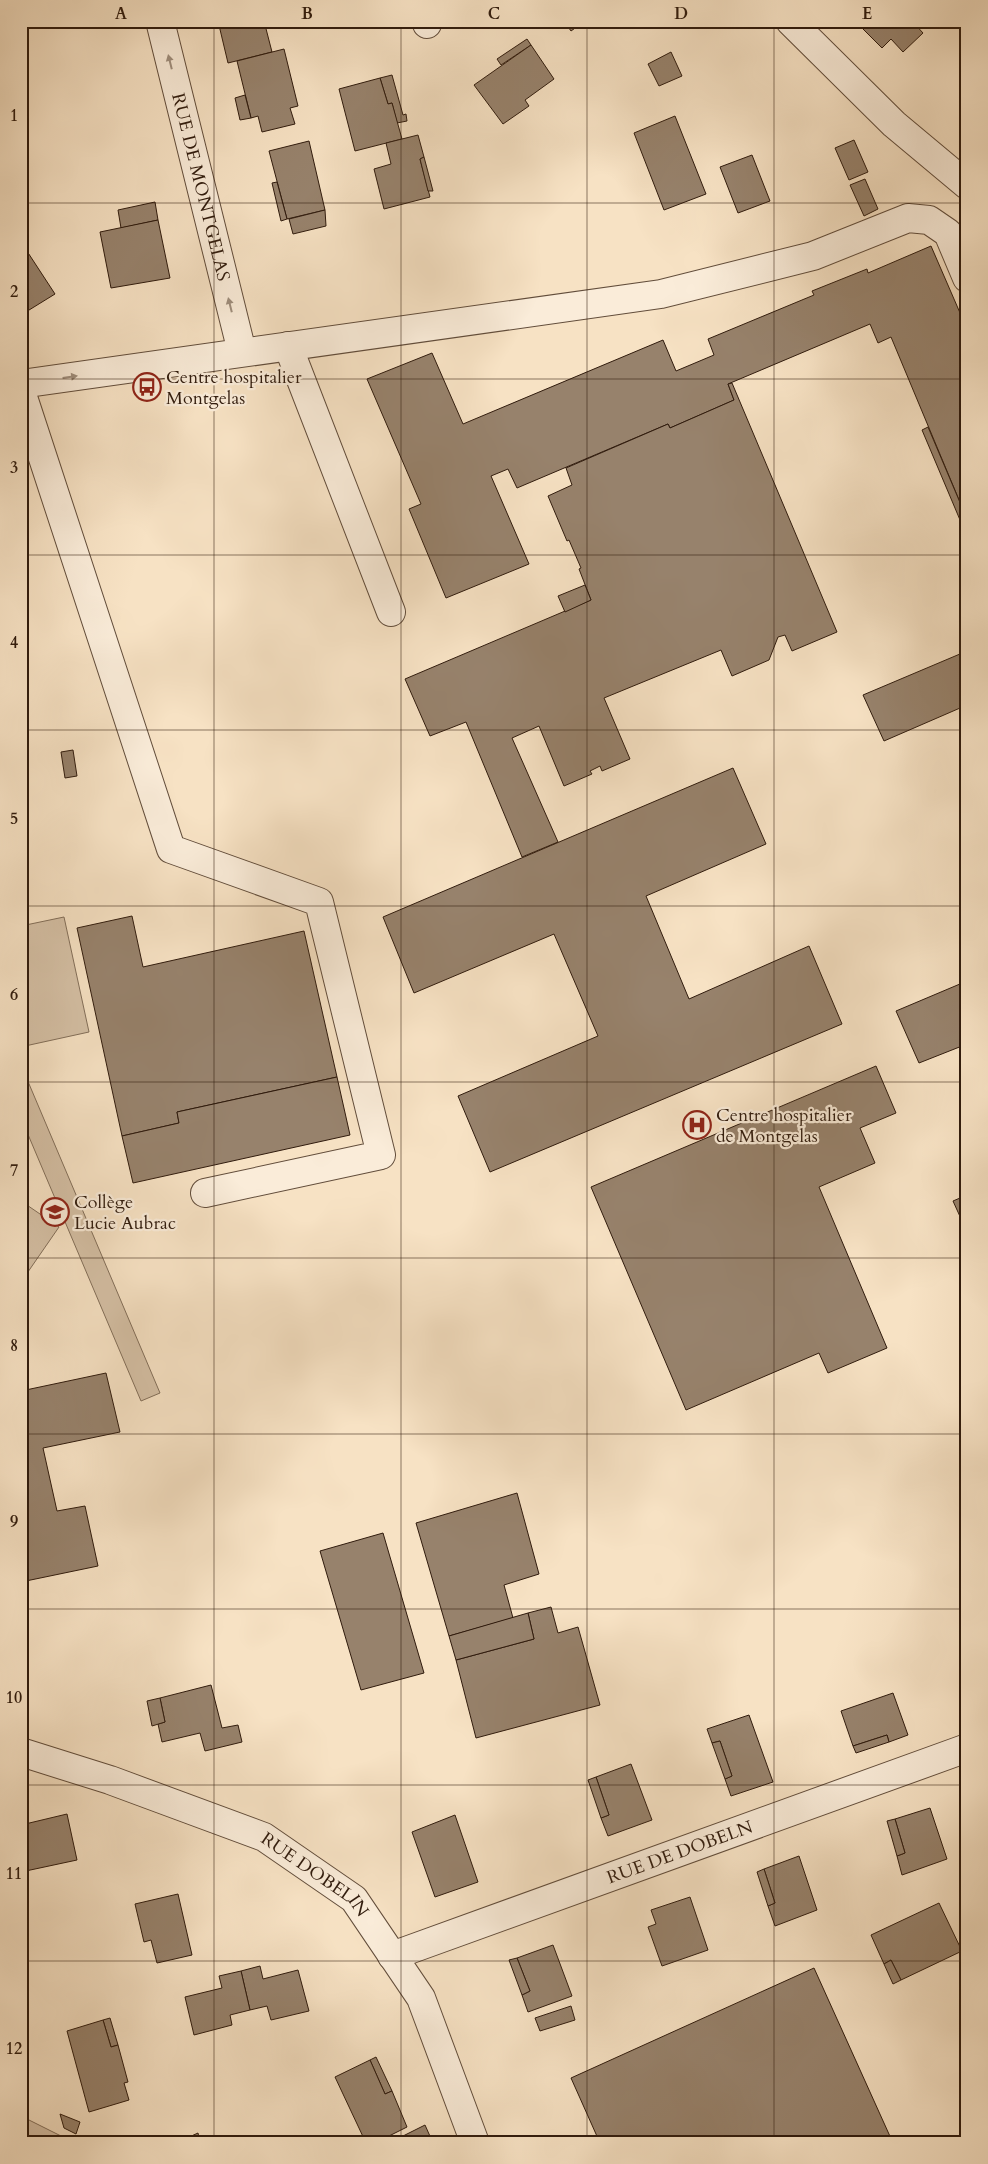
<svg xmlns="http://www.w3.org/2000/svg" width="988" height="2164" font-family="Cardo,serif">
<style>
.green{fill:#d5c0a5;stroke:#826e59}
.building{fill:#97826c;stroke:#301b0d}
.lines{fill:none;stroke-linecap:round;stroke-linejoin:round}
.minor-casing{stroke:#624d3b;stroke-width:30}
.tertiary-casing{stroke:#624d3b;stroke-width:30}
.minor{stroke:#faecd9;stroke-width:28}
.tertiary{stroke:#faecd9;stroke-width:28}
.oneway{fill:#9f8e7d}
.grid{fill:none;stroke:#301b0d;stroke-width:1;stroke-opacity:0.55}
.labels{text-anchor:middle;stroke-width:4.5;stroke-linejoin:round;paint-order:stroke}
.street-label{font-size:18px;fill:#301b0d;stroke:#faecd9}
.poi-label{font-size:18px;fill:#301b0d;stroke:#faecd9;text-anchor:start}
.neatline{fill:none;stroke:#301b0d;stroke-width:2}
.grid-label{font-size:16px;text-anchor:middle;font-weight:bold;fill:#301b0d}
</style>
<rect width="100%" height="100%" fill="#f7e2c4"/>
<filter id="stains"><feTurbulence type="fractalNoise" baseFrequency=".004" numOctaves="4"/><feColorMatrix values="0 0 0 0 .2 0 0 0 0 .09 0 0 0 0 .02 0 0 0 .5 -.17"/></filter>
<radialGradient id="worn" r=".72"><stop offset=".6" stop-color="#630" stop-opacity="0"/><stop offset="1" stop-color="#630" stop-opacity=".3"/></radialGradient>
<!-- green -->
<g class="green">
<polygon points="64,917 89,1032 25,1046 21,1029 21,926"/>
<polygon points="21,1065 160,1393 141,1401 21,1118"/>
<polygon points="21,1201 59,1227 21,1282"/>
<polygon points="21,2116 75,2143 21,2143"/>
</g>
<!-- building -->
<g class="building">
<polygon points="218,21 264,21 272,52 228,63"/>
<polygon points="564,21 585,21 571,31"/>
<polygon points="855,21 912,21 923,33 903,52 891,39 882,48"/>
<polygon points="527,39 531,45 501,65 497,59"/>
<polygon points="531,45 554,79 525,100 529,106 503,124 474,85"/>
<polygon points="284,49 298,106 290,108 295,124 262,132 258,116 251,118 237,61"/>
<polygon points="671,52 682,76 659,86 648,64"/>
<polygon points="392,75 403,115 406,114 407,121 397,123 392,103 388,104 380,78"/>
<polygon points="380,78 388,104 392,103 402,139 355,151 339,89"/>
<polygon points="245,95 251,118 240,120 235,98"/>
<polygon points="675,116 706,194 664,210 634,133"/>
<polygon points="418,135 424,157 420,159 430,197 384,209 374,169 391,164 386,143"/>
<polygon points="854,140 868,172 849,180 835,148"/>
<polygon points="309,141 325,210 287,219 269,151"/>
<polygon points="752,155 770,201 738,213 720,167"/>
<polygon points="424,157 433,191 428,191 420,159"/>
<polygon points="865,179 878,209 864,216 850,185"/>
<polygon points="277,182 287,219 281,221 272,183"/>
<polygon points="155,202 158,220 121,228 118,210"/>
<polygon points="325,210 326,226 293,234 289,219"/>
<polygon points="158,220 170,278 111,288 100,232"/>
<polygon points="21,242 55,294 21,315"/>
<polygon points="931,246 967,329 967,519 891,337 878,343 870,324 728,384 734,400 670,428 668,424 517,488 508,469 491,476 529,564 446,598 409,509 421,504 367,379 432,353 463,424 663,340 676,371 714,355 708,339 814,295 812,291 867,269 868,273"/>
<polygon points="732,383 837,632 792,651 785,635 778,637 769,660 732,676 721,650 604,698 630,759 602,771 600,766 590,771 592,774 564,786 539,726 512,738 558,842 522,857 466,722 430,736 405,679 591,600 579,569 581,568 569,540 567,541 548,496 572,485 566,468 668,424 670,428 734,400 728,384"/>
<polygon points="928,427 967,519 967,526 963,527 922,430"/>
<polygon points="585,585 591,600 565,612 558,596"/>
<polygon points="967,651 967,705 884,741 863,695"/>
<polygon points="73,750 77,776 65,778 61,752"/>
<polygon points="733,768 766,844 646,896 689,999 809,946 842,1024 490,1172 458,1096 598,1036 554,934 414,993 383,917"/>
<polygon points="132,916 143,967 304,931 337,1077 177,1112 179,1123 122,1136 77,928"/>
<polygon points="967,981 967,1058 962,1046 919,1063 896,1011"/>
<polygon points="876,1066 896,1113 860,1128 875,1163 819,1187 887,1348 828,1373 819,1353 686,1410 591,1187"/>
<polygon points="337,1077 350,1135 133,1183 122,1136 179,1123 177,1112"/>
<polygon points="967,1195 967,1232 953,1201"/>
<polygon points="106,1373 120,1432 43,1448 57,1511 85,1506 98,1566 21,1582 21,1391"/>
<polygon points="517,1493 539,1574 504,1585 513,1618 449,1636 416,1523"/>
<polygon points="383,1533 424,1673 361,1690 320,1551"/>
<polygon points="551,1607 558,1633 578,1627 600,1705 476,1738 456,1660 534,1639 528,1613"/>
<polygon points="528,1613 534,1639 456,1660 449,1636"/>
<polygon points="211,1685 222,1728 238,1725 242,1742 205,1751 200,1733 162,1742 158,1724 165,1722 160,1698"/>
<polygon points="893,1693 908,1735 889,1742 887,1735 853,1746 841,1711"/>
<polygon points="160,1698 165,1722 152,1726 147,1701"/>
<polygon points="749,1715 773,1782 731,1796 725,1779 732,1776 720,1741 712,1743 707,1729"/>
<polygon points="887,1735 889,1742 856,1753 853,1746"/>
<polygon points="720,1741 732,1776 725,1779 712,1743"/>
<polygon points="631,1764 652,1820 608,1836 601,1818 609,1815 596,1777"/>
<polygon points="596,1777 609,1815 601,1818 588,1780"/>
<polygon points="930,1808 947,1859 902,1875 897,1856 905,1853 895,1819"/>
<polygon points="67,1814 77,1860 21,1872 21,1825"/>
<polygon points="455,1815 478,1882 435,1897 412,1832"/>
<polygon points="895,1819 905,1853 897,1856 887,1821"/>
<polygon points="799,1856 817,1910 775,1926 768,1906 775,1903 764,1869"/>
<polygon points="764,1869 775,1903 768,1906 757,1872"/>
<polygon points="178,1894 192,1955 157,1963 151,1940 144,1942 135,1904"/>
<polygon points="690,1897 708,1950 662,1966 648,1927 656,1924 651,1910"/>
<polygon points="939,1903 962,1951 901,1980 891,1960 884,1964 871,1935"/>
<polygon points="553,1945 572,1996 528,2012 522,1995 530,1991 517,1958"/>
<polygon points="517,1958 530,1991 522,1995 509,1960"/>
<polygon points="891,1960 901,1980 893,1984 884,1964"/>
<polygon points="260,1966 263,1979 298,1970 309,2011 271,2020 267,2006 250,2010 241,1971"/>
<polygon points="814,1968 893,2143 600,2143 571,2078"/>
<polygon points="241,1971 250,2010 230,2015 232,2025 194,2035 185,1997 222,1988 219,1976"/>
<polygon points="571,2006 575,2020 540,2031 535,2018"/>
<polygon points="110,2018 118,2045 111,2047 103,2020"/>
<polygon points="103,2020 111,2047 118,2045 128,2082 124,2083 129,2100 89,2112 67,2031"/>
<polygon points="376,2057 392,2091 385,2094 370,2060"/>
<polygon points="370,2060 385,2094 392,2091 407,2127 375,2143 366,2143 335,2077"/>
<polygon points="60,2114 80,2122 76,2134 64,2128"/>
<polygon points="425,2125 433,2143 389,2143"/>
<polygon points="198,2133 200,2143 176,2143"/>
</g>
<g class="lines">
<defs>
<g id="minor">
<path id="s1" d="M 160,21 L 242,352"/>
<polyline points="426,21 427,24"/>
<polyline points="288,346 391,612"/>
<polyline points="21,384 661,294 813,256 908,218 929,220 948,233 967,278"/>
<polyline points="21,391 171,849 319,902 381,1155 205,1193"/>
<path id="s2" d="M 21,1752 L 110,1780 L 264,1837 L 354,1899 L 421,1998 L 475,2143"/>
<path id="s3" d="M 392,1956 L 967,1748"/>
</g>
<polyline id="tertiary" points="790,21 894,124 967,185"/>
</defs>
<!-- minor casing -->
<use href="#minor" class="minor-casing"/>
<!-- tertiary casing -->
<use href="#tertiary" class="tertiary-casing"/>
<!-- minor -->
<use href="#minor" class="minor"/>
<!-- tertiary -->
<use href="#tertiary" class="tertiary"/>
</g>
<!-- one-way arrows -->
<defs><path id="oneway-solid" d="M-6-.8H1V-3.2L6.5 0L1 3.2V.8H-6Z" transform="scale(1.25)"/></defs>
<g class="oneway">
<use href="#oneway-solid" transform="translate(170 62) rotate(-104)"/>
<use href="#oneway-solid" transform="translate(230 305) rotate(-104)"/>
<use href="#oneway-solid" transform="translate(70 377) rotate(-8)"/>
</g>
<!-- grid -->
<path class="grid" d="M 214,21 L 214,2143M 401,21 L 401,2143M 587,21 L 587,2143M 774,21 L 774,2143M 21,203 L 967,203M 21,379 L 967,379M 21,555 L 967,555M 21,730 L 967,730M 21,906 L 967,906M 21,1082 L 967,1082M 21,1258 L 967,1258M 21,1434 L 967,1434M 21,1609 L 967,1609M 21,1785 L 967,1785M 21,1961 L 967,1961"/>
<!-- icons -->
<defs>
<symbol id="bus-ring" viewBox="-11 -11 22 22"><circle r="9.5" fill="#faecd9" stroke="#8f2418" stroke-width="1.5"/><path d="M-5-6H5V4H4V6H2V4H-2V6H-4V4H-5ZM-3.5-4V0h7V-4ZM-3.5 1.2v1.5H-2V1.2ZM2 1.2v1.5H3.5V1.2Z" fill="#8f2418"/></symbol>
<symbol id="hospital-ring" viewBox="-11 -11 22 22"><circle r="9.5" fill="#faecd9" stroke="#8f2418" stroke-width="1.5"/><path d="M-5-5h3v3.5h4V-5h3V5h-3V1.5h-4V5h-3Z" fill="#8f2418"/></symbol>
<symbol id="school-ring" viewBox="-11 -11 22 22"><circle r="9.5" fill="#faecd9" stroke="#8f2418" stroke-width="1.5"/><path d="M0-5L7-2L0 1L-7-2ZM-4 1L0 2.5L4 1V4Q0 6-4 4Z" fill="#8f2418"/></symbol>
</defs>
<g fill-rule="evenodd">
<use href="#bus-ring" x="131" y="371" width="32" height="32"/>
<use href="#hospital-ring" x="681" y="1109" width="32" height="32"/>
<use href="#school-ring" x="39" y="1196" width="32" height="32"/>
</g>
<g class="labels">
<!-- street labels -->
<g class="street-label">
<text dy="6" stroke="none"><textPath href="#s1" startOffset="171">RUE DE MONTGELAS</textPath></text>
<text dy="6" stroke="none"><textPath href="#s3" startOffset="306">RUE DE DOBELN</textPath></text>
<text dy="6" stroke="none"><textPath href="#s2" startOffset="321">RUE DOBELIN</textPath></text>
</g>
<!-- poi labels -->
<g class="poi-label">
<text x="166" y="383">Centre hospitalier<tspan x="166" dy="21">Montgelas</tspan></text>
<text x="716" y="1121">Centre hospitalier<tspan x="716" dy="21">de Montgelas</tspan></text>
<text x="74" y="1208">Collège<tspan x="74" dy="21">Lucie Aubrac</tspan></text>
</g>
</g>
<!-- margin -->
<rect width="988" height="2164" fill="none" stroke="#f7e2c4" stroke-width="55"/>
<rect x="28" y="28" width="932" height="2108" class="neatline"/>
<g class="grid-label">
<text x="121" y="19">A</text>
<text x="307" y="19">B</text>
<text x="494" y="19">C</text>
<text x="681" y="19">D</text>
<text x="867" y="19">E</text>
<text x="14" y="121">1</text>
<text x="14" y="297">2</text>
<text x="14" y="473">3</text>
<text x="14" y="648">4</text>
<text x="14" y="824">5</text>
<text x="14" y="1000">6</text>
<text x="14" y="1176">7</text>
<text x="14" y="1351">8</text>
<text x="14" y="1527">9</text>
<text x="14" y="1703">10</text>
<text x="14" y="1879">11</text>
<text x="14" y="2054">12</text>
</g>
<rect width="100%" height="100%" filter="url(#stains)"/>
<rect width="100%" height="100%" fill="url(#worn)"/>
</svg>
